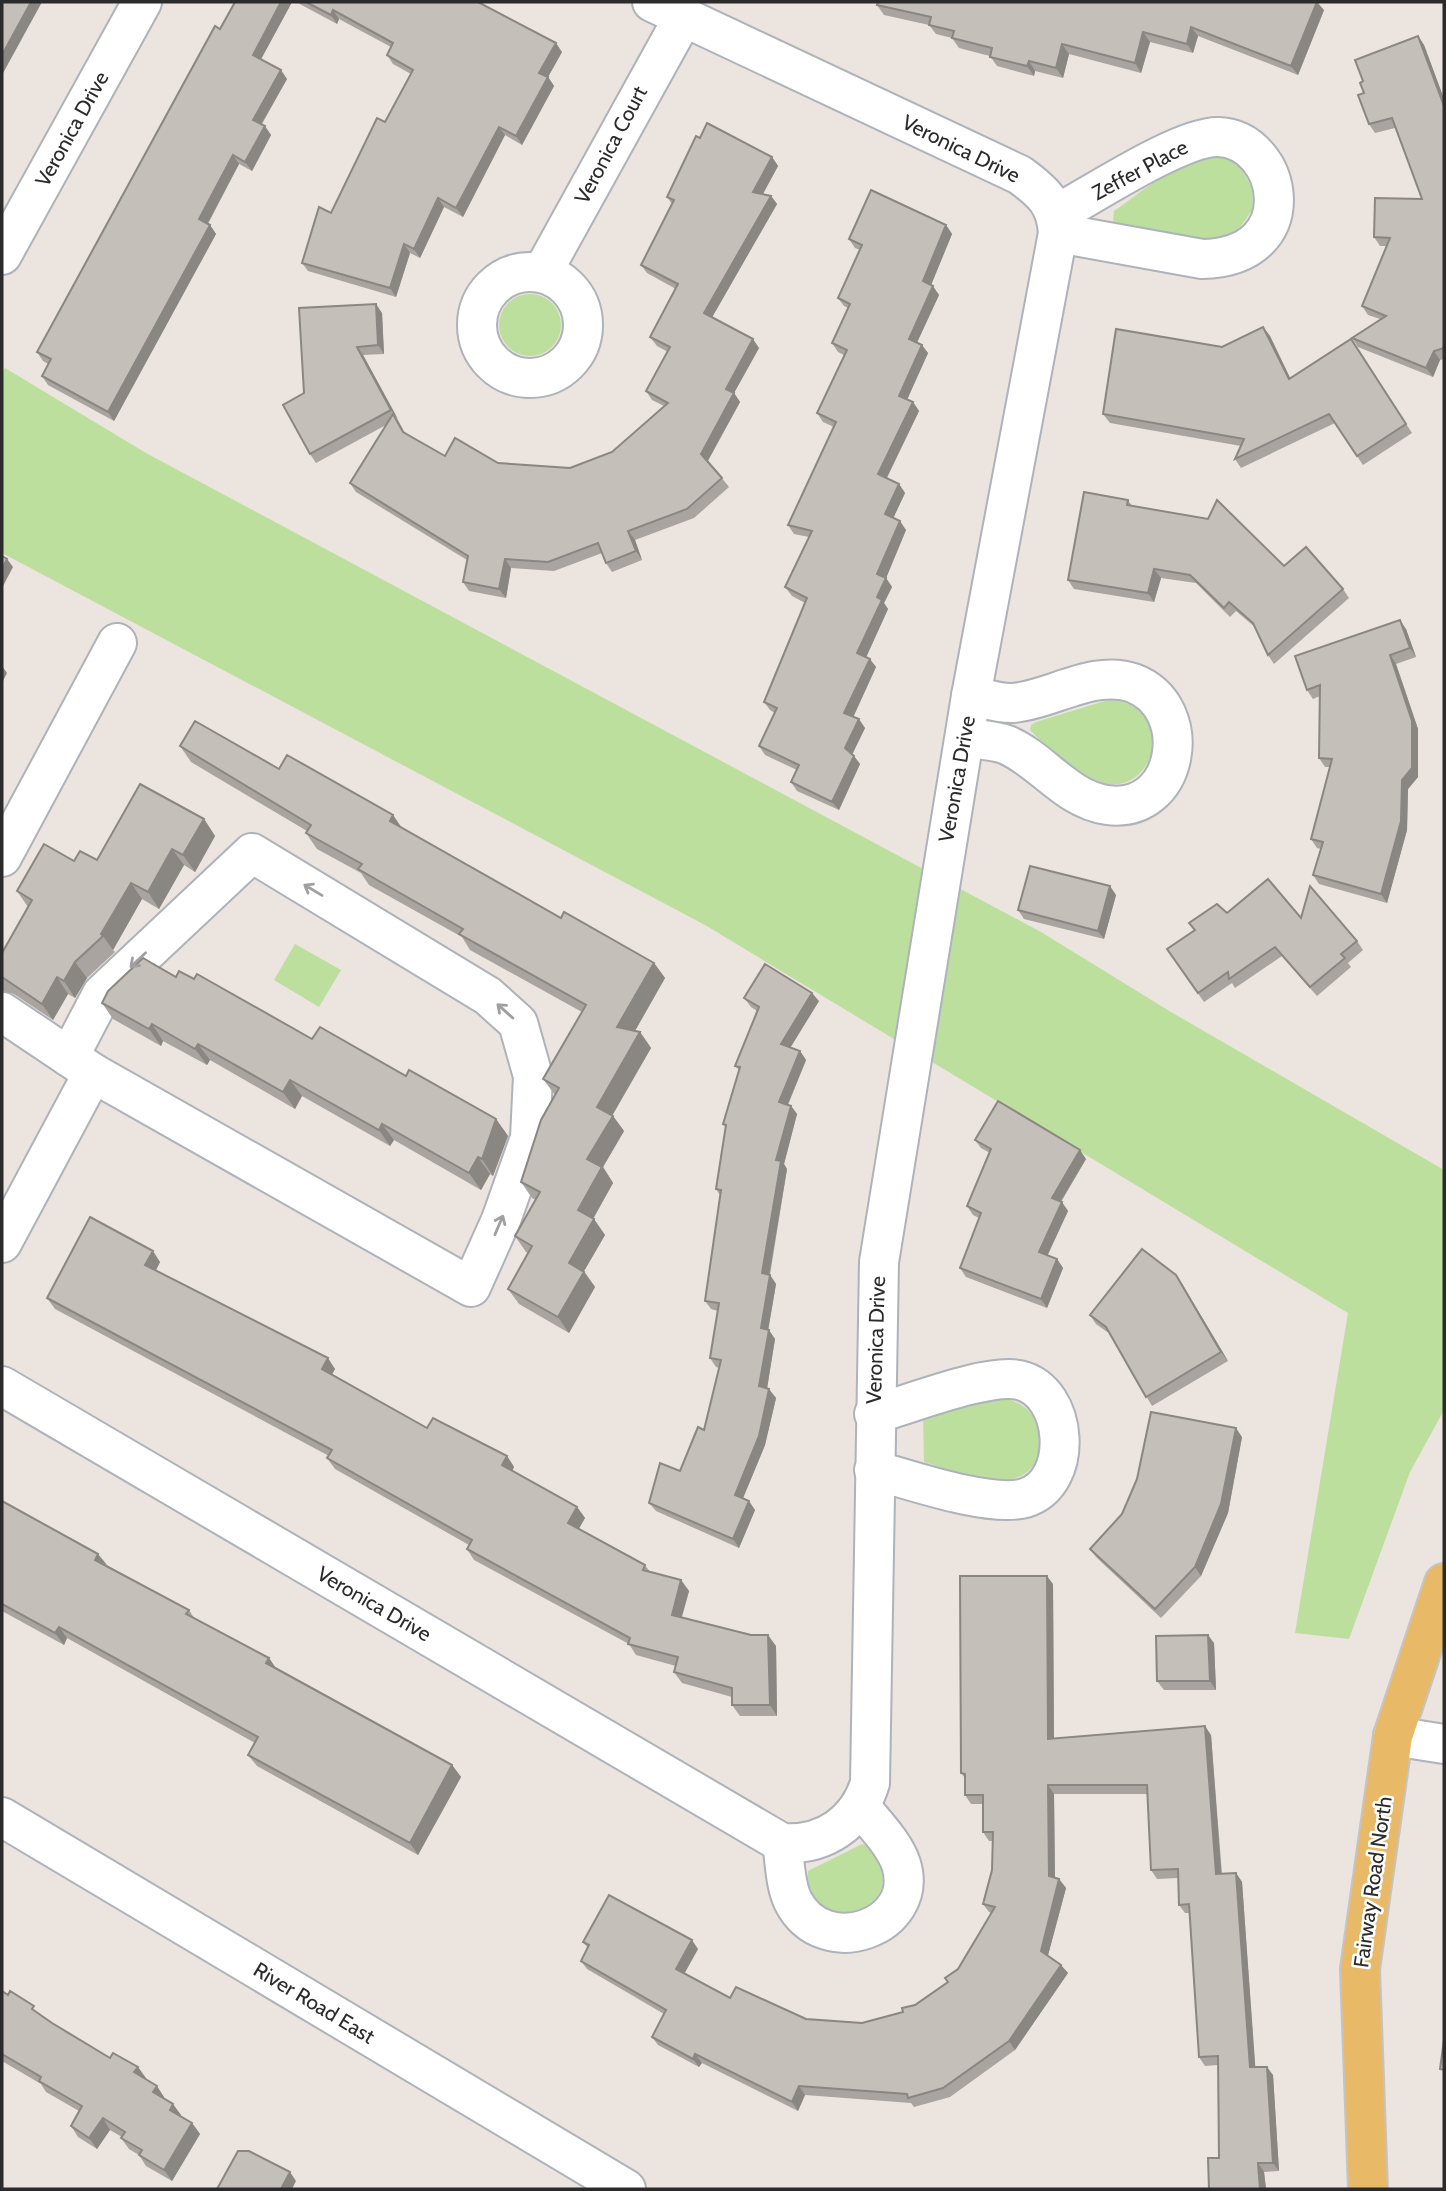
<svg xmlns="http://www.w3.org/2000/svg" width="1446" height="2191" font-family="Cabin,sans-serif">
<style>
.green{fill:#bcdf9e}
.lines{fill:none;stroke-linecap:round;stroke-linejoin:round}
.minor-casing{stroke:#aeb2bb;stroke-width:42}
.major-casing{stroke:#c4c4c4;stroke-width:42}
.minor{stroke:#fff;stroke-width:38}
.major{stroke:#e8ba67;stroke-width:38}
.wall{fill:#a9a49f}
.shaded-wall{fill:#8a8682}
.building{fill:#c5bfb9;stroke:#8a8682;stroke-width:2}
.oneway{stroke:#a0a0a0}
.labels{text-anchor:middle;stroke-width:5;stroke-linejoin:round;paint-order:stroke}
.street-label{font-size:21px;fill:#2b2b2b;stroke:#fff}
</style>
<rect width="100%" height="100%" fill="#ece4de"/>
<!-- green -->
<g class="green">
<path d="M 1218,156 L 1232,161 L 1243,171 L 1252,188 L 1253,209 L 1236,233 L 1207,241 L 1113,222 L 1114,211 C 1145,190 1179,158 1218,156 Z"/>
<circle cx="530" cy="325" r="31"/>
<polygon points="5,368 146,453 1041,932 1171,1012 1444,1170 1444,1410 1410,1472 1349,1639 1295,1633 1348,1313 705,925 2,553 2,373"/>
<path d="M 1111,699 C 1182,711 1152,796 1104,783 C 1083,778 1045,746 1030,730 L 1031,725 L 1036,722 Z"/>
<polygon points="295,944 341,970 319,1007 274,980"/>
<path d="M 996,1397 C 1054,1403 1055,1471 1009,1480 C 983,1486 949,1469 924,1462 L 923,1417 Z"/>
<path d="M 862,1844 C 872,1847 876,1855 880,1864 C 901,1917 804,1936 808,1871 Z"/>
</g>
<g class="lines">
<defs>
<g id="minor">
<path d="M 1057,214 C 1092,195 1183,135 1219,137 C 1283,140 1307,257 1202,259 L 1058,233"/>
<polyline points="2,255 142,2"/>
<circle cx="530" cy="325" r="53"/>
<polyline points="542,273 683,18"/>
<path d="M 965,738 C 978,740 995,740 1007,745 C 1042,760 1066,799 1107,805 C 1180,815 1197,707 1133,683 C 1094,669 1051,700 1013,703 C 1000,704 984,698 971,696"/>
<polyline points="2,857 117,643"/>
<polyline points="2,1012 93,1073 2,1243"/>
<polyline points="69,1057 102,994 252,853 488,996 518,1023 533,1076 530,1138 501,1220 471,1287 93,1073"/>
<path d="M 2,1386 L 782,1843 C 825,1846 858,1822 870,1783 L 879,1262 L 971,696 L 1058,233 C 1056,203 1043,192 1020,175 L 652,2"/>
<path d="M 874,1470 C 910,1480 991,1508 1025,1498 C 1075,1483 1069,1391 1019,1380 C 987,1373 908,1405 874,1414"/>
<polyline points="1393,1736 1444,1744"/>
<polyline points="2,1817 626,2189"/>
<path d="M 782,1843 C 785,1861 785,1885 793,1901 C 824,1962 921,1927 901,1864 C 894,1843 874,1824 861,1807"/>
</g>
<polyline id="major" points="1368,2189 1360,1969 1393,1736 1444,1583"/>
</defs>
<!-- minor casing -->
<use href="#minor" class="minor-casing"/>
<!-- major casing -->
<use href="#major" class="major-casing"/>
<!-- minor -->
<use href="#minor" class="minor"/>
<!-- major -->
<use href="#major" class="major"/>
</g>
<!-- wall -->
<g class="wall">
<polygon points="235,2 292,2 261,59 287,79 262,124 271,135 252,171 239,164 208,224 210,225 216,234 114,421 48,385 42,376 48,364 43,361 37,352"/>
<polygon points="296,2 478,2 562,52 548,77 554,86 522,145 505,135 463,217 444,207 420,258 410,253 396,297 308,271 302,263 385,122 411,74 393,64 387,55 391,47 339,19 337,24"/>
<polygon points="877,5 1324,10 1298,75 1198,36 1193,53 1150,42 1141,73 1069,54 1063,78 1035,71 1034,76 997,66 990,56 959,48 952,38 936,34 929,25 884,15"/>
<polygon points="1418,36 1424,45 1444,99 1444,359 1440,360 1433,377 1358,347 1352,338 1380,319 1368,315 1362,306 1387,246 1380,246 1374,237 1422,199 1395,128 1375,133 1369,124 1363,81"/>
<polygon points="700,138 772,157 778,166 763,194 771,196 777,204 712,317 759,348 734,393 740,402 708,461 729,487 694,518 635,540 642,560 612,572 606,563 602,553 554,571 511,568 506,598 469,591 463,582 467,560 356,492 350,483 386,425 316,463 310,454 304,393 382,313 384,354 363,355 405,433 445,456 498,463 570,468 612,452 664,406 652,400 646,391 668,352 657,346 650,337 676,289 647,273 641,265 672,204 667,197"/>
<polygon points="946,225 952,234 931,285 939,295 917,342 928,353 907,400 913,402 919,411 887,478 899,484 905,493 893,518 906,530 886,578 892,587 884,603 888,609 866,657 876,667 853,717 865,728 852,754 860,764 839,810 797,791 791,782 797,770 765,755 759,746 775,713 770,710 764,702 805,603 792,596 785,587 809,537 794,534 788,525 834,427 823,422 817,413 844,355 838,352 832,343 848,308 844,306 838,298 860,250 855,248 849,239"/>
<polygon points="1263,327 1270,336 1290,379 1357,348 1412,433 1363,465 1335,423 1241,468 1235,459 1241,446 1110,423 1103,414 1222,347"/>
<polygon points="1128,500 1132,506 1343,589 1349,598 1274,664 1268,655 1256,628 1236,611 1230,617 1196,583 1161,578 1154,602 1074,589 1068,580"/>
<polygon points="1406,629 1416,657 1396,664 1418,729 1418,777 1408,789 1407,830 1387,903 1319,884 1313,875 1321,849 1317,848 1311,839 1330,767 1325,767 1319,758 1320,696 1313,699 1307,690"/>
<polygon points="180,746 279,769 393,815 401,828 561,918 654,963 665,978 635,1031 640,1032 651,1048 612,1115 624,1131 603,1167 613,1183 593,1219 605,1235 584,1271 595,1287 569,1333 519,1304 508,1289 528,1253 526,1252 515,1236 536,1200 532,1198 521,1182 555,1095 543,1079 582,1012 470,950 462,937 369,885 361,873 317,849 306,833 307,831 191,762"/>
<polygon points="204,819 215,836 195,872 184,865 159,909 142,899 113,950 115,952 87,978 75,998 68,994 53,1020 14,994 2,991 2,953 28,907 17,891 74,861 97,860"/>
<polygon points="1116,895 1104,939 1024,919 1018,910"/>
<polygon points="1227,913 1301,918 1357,941 1363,950 1348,963 1351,967 1317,996 1282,956 1235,988 1232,983 1204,1002 1167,949"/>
<polygon points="176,977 194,979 312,1039 406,1076 496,1119 508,1136 493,1176 490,1174 481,1190 394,1140 390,1146 302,1096 295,1109 210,1060 207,1065 163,1041 161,1046 113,1019 102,1003"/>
<polygon points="744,998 819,1001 790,1048 800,1051 806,1060 788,1105 791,1106 797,1114 784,1164 787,1169 770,1275 776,1284 768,1330 775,1339 767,1388 776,1398 765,1445 743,1498 755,1510 739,1548 656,1511 649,1503 680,1471 704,1430 719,1368 716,1367 710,1358 718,1311 711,1309 705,1301 720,1195 716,1189 726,1128 723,1124 739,1070 735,1066 757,1011 751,1007"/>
<polygon points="975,1140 1086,1159 1061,1202 1068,1211 1047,1255 1057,1259 1063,1268 1047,1308 966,1277 960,1268 979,1218 973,1215 967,1206 990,1153 981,1148"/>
<polygon points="160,1262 156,1270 335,1369 332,1374 427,1428 507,1456 514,1467 512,1471 577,1507 585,1518 578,1529 645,1565 650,1572 681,1580 689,1591 682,1617 776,1646 777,1716 740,1716 732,1705 732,1697 682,1683 674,1672 676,1666 636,1655 629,1644 474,1560 467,1549 469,1545 335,1469 327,1458 329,1456 55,1309 47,1298"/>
<polygon points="1182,1284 1228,1361 1152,1406 1110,1334 1096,1324 1090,1315"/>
<polygon points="1242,1437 1228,1513 1201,1576 1161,1618 1096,1557 1090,1549 1122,1514"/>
<polygon points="2,1501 106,1566 189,1610 194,1618 269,1658 275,1667 452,1765 461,1777 418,1855 257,1766 248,1755 255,1743 67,1638 64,1645 2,1611"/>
<polygon points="1053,1584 1054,1738 1211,1735 1222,1874 1236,1873 1242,1882 1255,2067 1273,2075 1279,2171 1264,2172 1266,2189 1209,2189 1219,2158 1218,2065 1205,2066 1199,2057 1190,1913 1185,1913 1179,1905 1178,1878 1157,1879 1151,1870 1147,1794 1054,1794 1055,1878 1059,1879 1066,1888 1048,1955 1068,1973 1015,2050 950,2097 914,2107 911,2103 805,2095 798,2111 702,2063 699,2067 658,2045 652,2037 664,2014 587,1969 581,1961 588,1948 583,1942 698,1949 684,1973 730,1998 806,2019 862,2023 903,2012 948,1982 958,1969 991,1913 989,1912 983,1904 992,1870 993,1841 989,1841 983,1832 983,1804 971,1804 965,1795 965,1778 961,1773"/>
<polygon points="1214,1643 1216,1690 1164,1690 1157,1681"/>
<polygon points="2,1991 52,2023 110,2058 146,2078 145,2079 164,2097 164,2098 181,2115 181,2116 192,2123 200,2134 172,2181 146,2166 139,2155 129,2149 121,2138 122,2137 110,2130 97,2149 78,2137 71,2126 79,2111 46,2092 41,2084 2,2061"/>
</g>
<!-- shaded-wall -->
<g class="shaded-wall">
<polygon points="31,2 42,2 2,75 2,55"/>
<polygon points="281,2 292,2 259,63 253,55"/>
<polygon points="1317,2 1324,10 1298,75 1291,66"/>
<polygon points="333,10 339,19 337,24 331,15"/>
<polygon points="1191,27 1198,36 1193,53 1187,44"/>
<polygon points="1143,32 1150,42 1141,73 1135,63"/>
<polygon points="1418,36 1424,45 1444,99 1444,107"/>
<polygon points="556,43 562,52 548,77 554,86 522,145 516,136 539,73"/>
<polygon points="1062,44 1069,54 1063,78 1056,68"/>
<polygon points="1029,61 1035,71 1034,76 1027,66"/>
<polygon points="281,70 287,79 259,128 253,120"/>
<polygon points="265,126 271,135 252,171 245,162"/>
<polygon points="499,127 505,135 463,217 456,208"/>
<polygon points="233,155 239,164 205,228 199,219"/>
<polygon points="772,157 778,166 759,201 753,192"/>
<polygon points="771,196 777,204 710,321 704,313"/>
<polygon points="438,198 444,207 420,258 414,249"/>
<polygon points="210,225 216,234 114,421 108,412"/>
<polygon points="946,225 952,234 929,290 923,281"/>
<polygon points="404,244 410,253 396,297 390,288"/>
<polygon points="933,286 939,295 915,347 909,339"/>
<polygon points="376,304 382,313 384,354 378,345"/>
<polygon points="1263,327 1270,336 1295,388 1289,379"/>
<polygon points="753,339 759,348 734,393 740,402 707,462 701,454 726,389"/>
<polygon points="922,345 928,353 905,404 899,396"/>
<polygon points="357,347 363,355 398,419 391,410"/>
<polygon points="1434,351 1440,360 1433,377 1426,368"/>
<polygon points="913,402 919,411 884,483 878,474"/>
<polygon points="899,484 905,493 891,523 885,514"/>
<polygon points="900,521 906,530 884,583 877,574"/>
<polygon points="628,531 635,540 642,560 636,551"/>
<polygon points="7,559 13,567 2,588 2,569"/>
<polygon points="505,559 511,568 506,598 499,589"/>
<polygon points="1154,569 1161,578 1154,602 1148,593"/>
<polygon points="886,578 892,587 884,603 888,609 864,662 857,653 877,597"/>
<polygon points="1400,620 1406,629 1416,657 1410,648"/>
<polygon points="1390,655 1396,664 1418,729 1418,777 1408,789 1407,830 1387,903 1381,894"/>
<polygon points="870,659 876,667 851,722 844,713"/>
<polygon points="2,666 7,673 2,683"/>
<polygon points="859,719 865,728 851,757 845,748"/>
<polygon points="854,756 860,764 839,810 832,802"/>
<polygon points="393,815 404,831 390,821"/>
<polygon points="204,819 215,836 195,872 183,855"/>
<polygon points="172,849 184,865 159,909 148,892"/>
<polygon points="131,883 142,899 113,950 103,936 101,934"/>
<polygon points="1110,886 1116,895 1104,939 1098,931"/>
<polygon points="75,962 87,978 75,998 64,981"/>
<polygon points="654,963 665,978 628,1043 617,1027"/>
<polygon points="57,977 68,994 53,1020 42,1004"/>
<polygon points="812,993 819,1001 787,1053 781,1044"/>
<polygon points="152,1024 163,1041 161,1046 149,1029"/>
<polygon points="640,1032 651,1048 608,1123 597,1107"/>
<polygon points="198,1044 210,1060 207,1065 195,1049"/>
<polygon points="800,1051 806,1060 785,1111 779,1102"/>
<polygon points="290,1080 302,1096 295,1109 283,1092"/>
<polygon points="791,1106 797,1114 784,1164 787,1169 768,1282 762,1273 776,1160"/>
<polygon points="613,1116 624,1131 603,1167 613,1183 589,1226 578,1210 587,1159"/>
<polygon points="496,1119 508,1136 493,1176 482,1159"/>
<polygon points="382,1124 394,1140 390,1146 379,1130"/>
<polygon points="1080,1150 1086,1159 1058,1206 1052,1198"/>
<polygon points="478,1157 490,1174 481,1190 469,1173"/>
<polygon points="1062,1202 1068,1211 1045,1261 1039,1252"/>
<polygon points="594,1219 605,1235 580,1278 569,1263"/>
<polygon points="153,1251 160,1262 153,1276 145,1265"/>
<polygon points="1057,1259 1063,1268 1047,1308 1041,1299"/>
<polygon points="584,1272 595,1287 569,1333 558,1317"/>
<polygon points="770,1275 776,1284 767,1337 761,1328"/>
<polygon points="1176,1275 1182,1284 1228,1361 1221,1352"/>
<polygon points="769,1330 775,1339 766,1395 759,1386"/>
<polygon points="328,1358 335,1369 329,1380 322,1369"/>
<polygon points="769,1389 776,1398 765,1445 741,1503 735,1495"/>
<polygon points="1236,1428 1242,1437 1228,1513 1201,1576 1195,1567"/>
<polygon points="507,1456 514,1467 510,1476 502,1465"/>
<polygon points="749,1501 755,1510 739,1548 733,1539"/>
<polygon points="577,1507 585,1518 576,1534 568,1523"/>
<polygon points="98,1554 107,1565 95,1560"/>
<polygon points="1047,1576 1053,1584 1054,1748 1048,1739"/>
<polygon points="681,1580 689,1591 679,1626 672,1615"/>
<polygon points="59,1627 67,1638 64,1645 55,1633"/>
<polygon points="768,1635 776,1646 777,1716 770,1705"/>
<polygon points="1208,1635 1214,1643 1216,1690 1210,1681"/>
<polygon points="269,1658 277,1670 266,1663"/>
<polygon points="1205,1726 1211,1735 1222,1882 1216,1874"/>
<polygon points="452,1765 461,1777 418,1855 410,1843"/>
<polygon points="1048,1785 1054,1794 1055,1885 1049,1876"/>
<polygon points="1236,1873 1242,1882 1256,2076 1250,2067"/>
<polygon points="1059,1879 1066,1888 1047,1959 1041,1951"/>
<polygon points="692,1940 698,1949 682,1978 676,1969"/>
<polygon points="1061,1965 1068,1973 1015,2050 1009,2041"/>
<polygon points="695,2054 702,2063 699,2067 693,2059"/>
<polygon points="138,2067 146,2078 142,2084 134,2072"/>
<polygon points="1267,2067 1273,2075 1279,2171 1273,2163"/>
<polygon points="157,2086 164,2097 161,2103 153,2092"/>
<polygon points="799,2086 805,2095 798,2111 792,2102"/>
<polygon points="173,2104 181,2115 178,2121 170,2110"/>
<polygon points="103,2118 110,2130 97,2149 89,2138"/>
<polygon points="192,2123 200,2134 172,2181 164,2170"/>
<polygon points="1258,2163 1264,2172 1266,2189 1260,2189"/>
<polygon points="290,2172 296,2181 292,2189 281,2189"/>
</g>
<!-- building -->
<g class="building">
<polygon points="2,2 31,2 2,55"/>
<polygon points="235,2 281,2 253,55 281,70 253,120 265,126 245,162 233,155 199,219 210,225 108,412 42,376 51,359 37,352 215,26 220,29"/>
<polygon points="306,2 478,2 556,43 539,73 548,77 516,136 499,127 456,208 438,198 414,249 404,244 390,288 302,263 319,207 331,213 377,118 385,122 413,70 387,55 393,43 333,10 331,15"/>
<polygon points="878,2 1317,2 1291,66 1191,27 1187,44 1143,32 1135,63 1062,44 1056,68 1029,61 1027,66 990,57 992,48 952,38 954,31 929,25 931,17 877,5"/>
<polygon points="1418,36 1444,106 1444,348 1434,351 1426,368 1352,338 1386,316 1362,306 1390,238 1374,237 1375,198 1422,199 1392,118 1369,124 1358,95 1364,93 1360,83 1363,81 1355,60"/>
<polygon points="707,123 772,157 753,192 771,196 704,313 753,339 726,389 734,393 701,454 722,478 687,509 628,531 636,551 606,563 598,543 548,562 505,559 499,589 463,582 468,556 350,483 393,414 403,432 445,456 455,438 498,463 570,468 612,452 668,403 646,391 670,347 650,337 678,284 641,265 674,200 667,197 696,136 700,138"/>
<polygon points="871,190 946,225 923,281 933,286 909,339 922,345 899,396 913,402 878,474 899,484 885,514 900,521 877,574 886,578 877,597 882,600 857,653 870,659 844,713 859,719 845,748 854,756 832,802 791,782 799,765 759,746 777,708 764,702 807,598 785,587 812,531 788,525 836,422 817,413 847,350 832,343 850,304 838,298 862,245 849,239"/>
<polygon points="376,304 378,345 357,347 391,410 310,454 283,405 304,393 299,308"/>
<polygon points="1263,327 1289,379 1351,339 1406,424 1357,456 1329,414 1235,459 1244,439 1103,414 1116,329 1222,347"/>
<polygon points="1084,492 1128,500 1127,505 1208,519 1217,500 1284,566 1306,547 1343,589 1268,655 1253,623 1229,602 1224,608 1190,575 1154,569 1148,593 1068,580"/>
<polygon points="2,556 7,559 2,569"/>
<polygon points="1400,620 1410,648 1390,655 1412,721 1412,768 1402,780 1401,821 1381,894 1313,875 1323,842 1311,839 1332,759 1319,758 1320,685 1307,690 1295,656"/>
<polygon points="195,721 279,769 287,755 393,815 390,821 561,918 564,912 654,963 617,1027 640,1032 597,1107 613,1116 587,1159 602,1167 578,1210 594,1219 569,1263 584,1272 558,1317 508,1289 532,1246 515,1236 540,1192 521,1182 541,1120 559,1088 543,1079 586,1005 459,934 463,929 358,869 362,864 306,833 311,825 180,746"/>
<polygon points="140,784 204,819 183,855 172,849 148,892 131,883 101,934 103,936 75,962 64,981 57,977 42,1004 2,977 2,953 32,900 17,891 44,844 74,861 80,851 97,860"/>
<polygon points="1030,866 1110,886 1098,931 1018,910"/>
<polygon points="1268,879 1301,918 1310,886 1357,941 1341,954 1345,958 1310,987 1275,947 1229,979 1228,972 1198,993 1167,949 1195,930 1189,923 1217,904 1227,913"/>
<polygon points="143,958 176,977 179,971 194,979 197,974 312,1039 320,1027 406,1076 409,1070 496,1119 482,1159 478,1157 469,1173 382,1124 379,1130 290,1080 283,1092 198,1044 195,1049 152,1024 149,1029 102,1003 108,991"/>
<polygon points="765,964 812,993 781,1044 800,1051 779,1102 791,1106 776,1160 781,1161 762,1273 770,1275 761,1328 769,1330 759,1386 769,1389 759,1436 735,1495 749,1501 733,1539 649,1503 660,1463 680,1471 698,1427 704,1430 721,1360 710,1358 719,1303 705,1301 721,1190 716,1189 726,1125 723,1124 740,1067 735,1066 759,1007 744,998"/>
<polygon points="998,1101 1080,1150 1052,1198 1062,1202 1039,1252 1057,1259 1041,1299 960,1268 981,1213 967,1206 991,1149 975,1140"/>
<polygon points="90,1217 153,1251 145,1265 328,1358 322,1369 427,1428 433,1418 507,1456 502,1465 577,1507 568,1523 645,1565 643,1570 681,1580 672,1615 751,1635 768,1635 770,1705 732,1705 732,1688 674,1672 678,1657 628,1644 630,1638 467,1549 472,1540 327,1458 332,1450 47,1298"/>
<polygon points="1142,1249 1176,1275 1221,1352 1146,1397 1106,1327 1090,1315"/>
<polygon points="1151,1412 1236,1428 1221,1504 1195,1567 1155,1609 1090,1549 1122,1514 1137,1479"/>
<polygon points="2,1501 98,1554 95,1560 189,1610 186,1614 269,1658 266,1663 452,1765 410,1843 248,1755 258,1737 59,1627 55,1633 2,1604"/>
<polygon points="960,1576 1047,1576 1048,1739 1205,1726 1216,1874 1236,1873 1250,2067 1267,2067 1273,2163 1258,2163 1260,2189 1209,2189 1208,2158 1219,2158 1218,2056 1199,2057 1189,1904 1179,1905 1178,1869 1151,1870 1147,1785 1048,1785 1049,1876 1059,1879 1041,1951 1061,1965 1009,2041 943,2088 908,2098 907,2094 799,2086 792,2102 695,2054 693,2059 652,2037 666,2010 581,1961 589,1945 583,1942 609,1895 692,1940 676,1969 730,1998 736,1987 806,2019 862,2023 903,2012 902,2008 915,2005 948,1982 945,1978 958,1969 995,1907 983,1904 992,1870 993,1832 983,1832 983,1795 965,1795 965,1774 961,1773"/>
<polygon points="1208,1635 1210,1681 1157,1681 1156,1636"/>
<polygon points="2,1991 8,1995 10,1991 34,2006 32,2009 52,2023 110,2058 113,2053 138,2067 134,2072 157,2086 153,2092 173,2104 170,2110 192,2123 164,2170 139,2155 142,2150 121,2138 125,2132 103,2118 89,2138 71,2126 82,2106 39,2081 41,2077 2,2054"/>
<polygon points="1444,2040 1444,2070 1440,2069"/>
<polygon points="238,2151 249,2151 290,2172 281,2189 217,2189"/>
</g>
<!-- one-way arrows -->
<defs><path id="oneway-shaft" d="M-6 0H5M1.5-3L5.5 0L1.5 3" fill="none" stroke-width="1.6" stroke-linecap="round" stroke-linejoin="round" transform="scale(1.75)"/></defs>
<g class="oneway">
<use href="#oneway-shaft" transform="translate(313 890) rotate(-149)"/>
<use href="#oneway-shaft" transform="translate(138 960) rotate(137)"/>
<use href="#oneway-shaft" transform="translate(505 1011) rotate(-138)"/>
<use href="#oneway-shaft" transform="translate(499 1225) rotate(-67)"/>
</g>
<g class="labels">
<!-- street labels -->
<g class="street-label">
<text transform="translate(72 129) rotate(-61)" y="7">Veronica Drive</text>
<text transform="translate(611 145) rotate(-62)" y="7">Veronica Court</text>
<text transform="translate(961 149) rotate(26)" y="7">Veronica Drive</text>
<text transform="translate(1140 170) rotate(-28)" y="7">Zeffer Place</text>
<text transform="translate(957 779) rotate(-80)" y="7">Veronica Drive</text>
<text transform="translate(876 1340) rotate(-88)" y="7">Veronica Drive</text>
<text transform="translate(374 1604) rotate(30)" y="7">Veronica Drive</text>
<text transform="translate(1373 1882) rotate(-82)" y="7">Fairway Road North</text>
<text transform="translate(314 2003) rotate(31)" y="7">River Road East</text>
</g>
</g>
<!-- border -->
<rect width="1446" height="2191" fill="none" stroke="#2b2b2b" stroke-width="7"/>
</svg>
